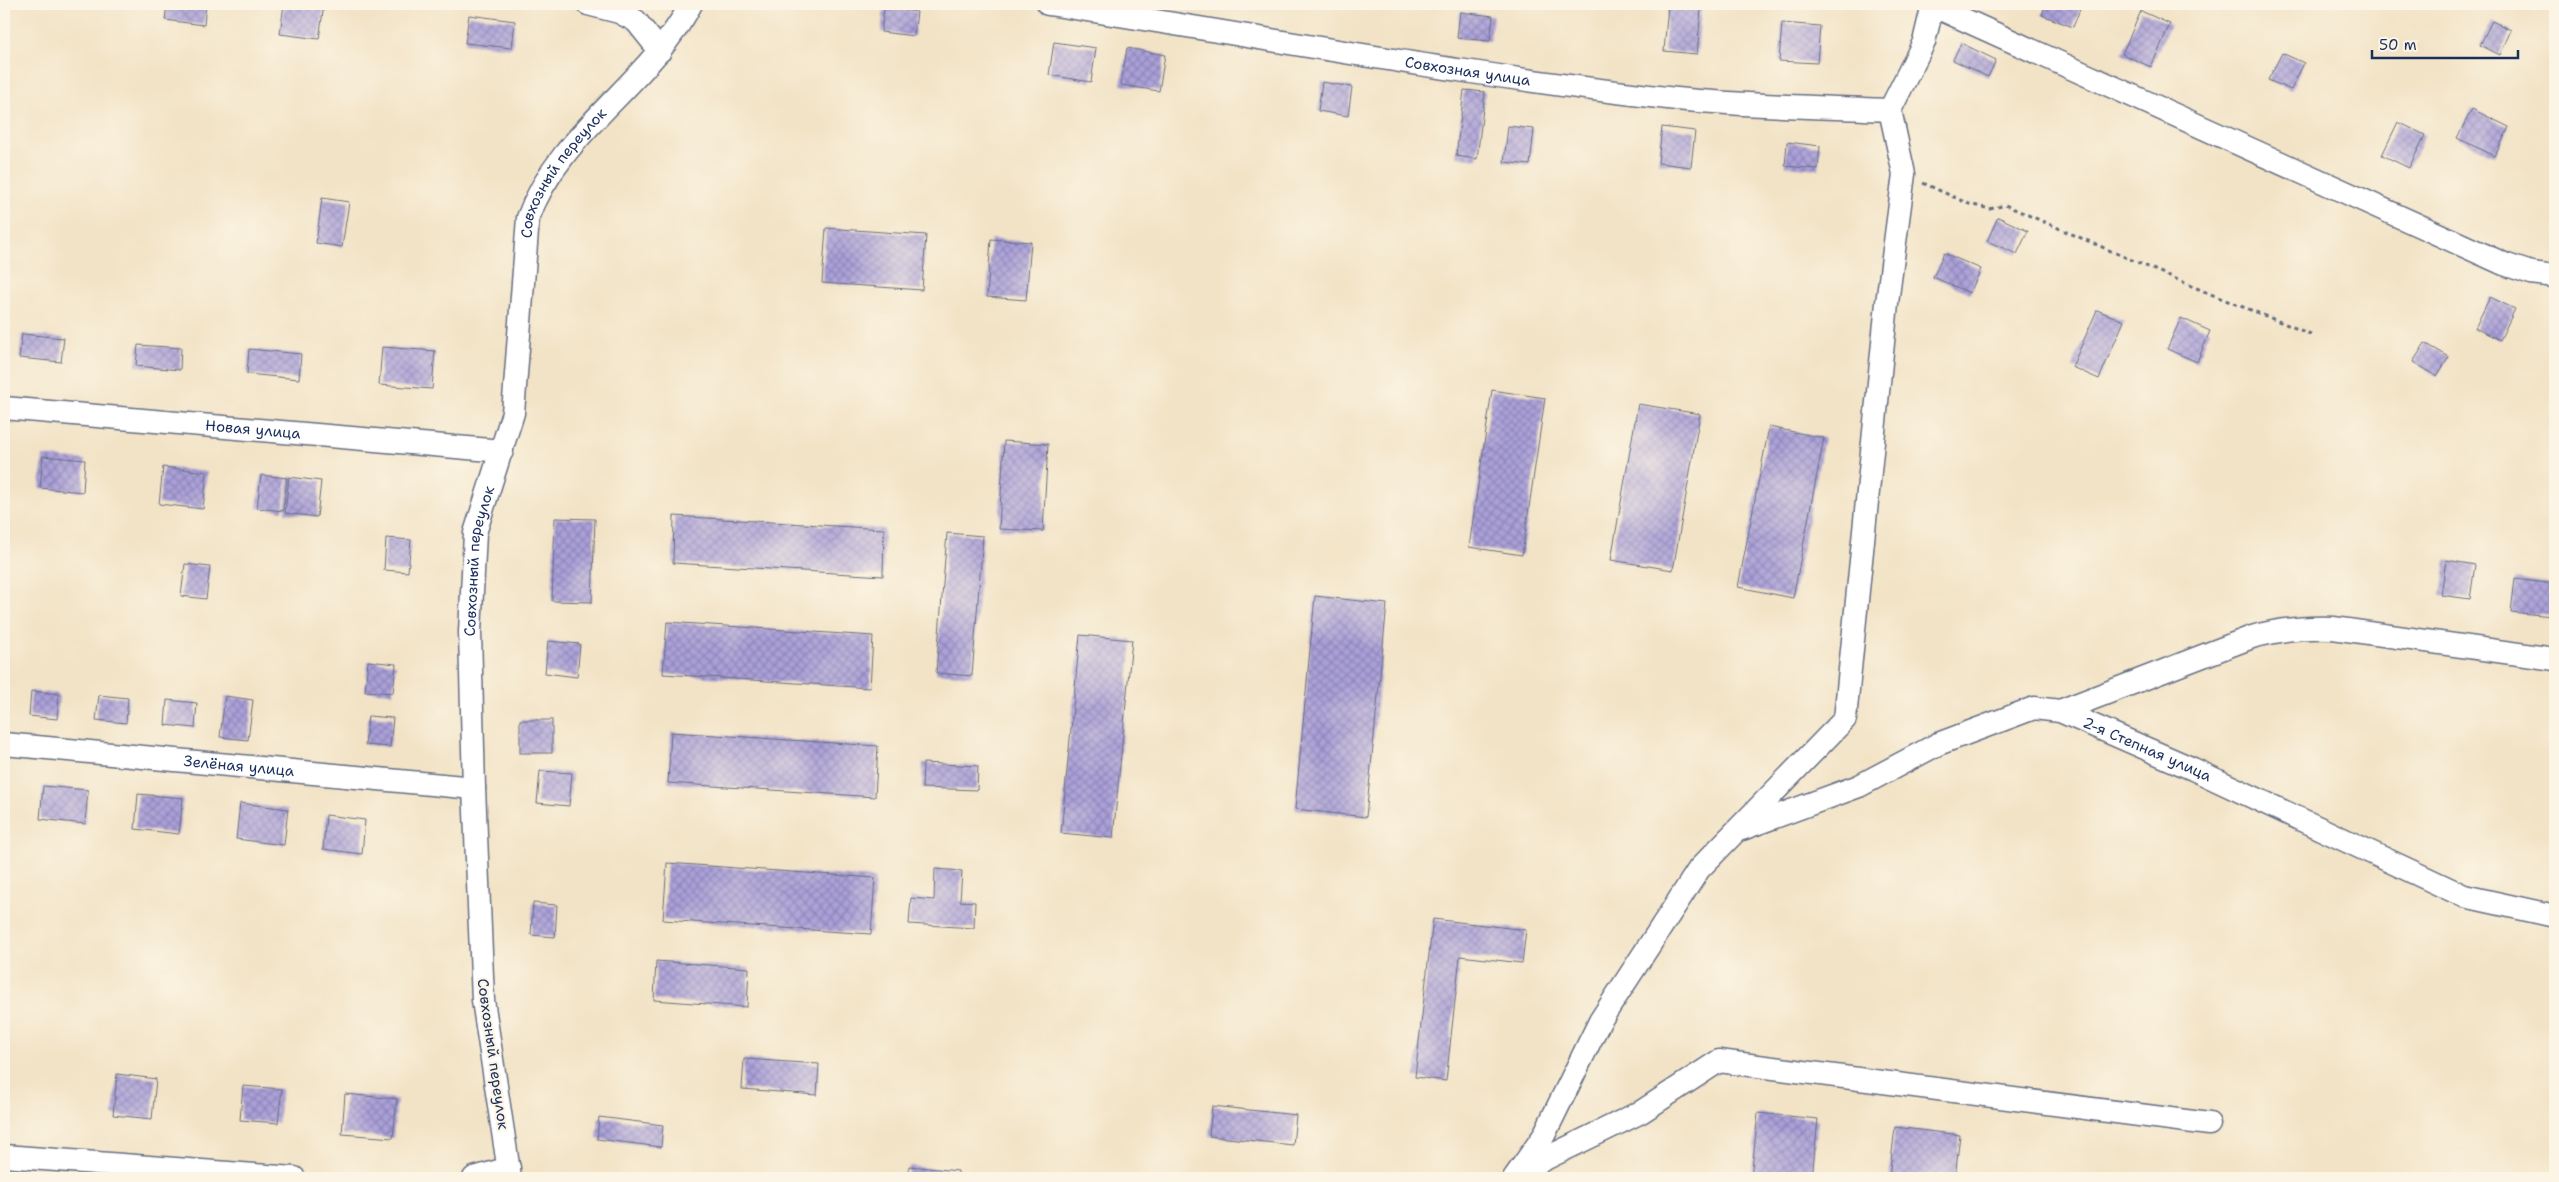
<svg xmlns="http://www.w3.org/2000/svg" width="2559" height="1182" font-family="'Shantell Sans',sans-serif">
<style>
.building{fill:url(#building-cross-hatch)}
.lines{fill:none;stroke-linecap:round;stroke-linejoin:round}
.minor-casing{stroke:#666e82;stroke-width:25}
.path{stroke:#666e82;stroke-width:3;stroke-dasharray:4 4;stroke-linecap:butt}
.minor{stroke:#fff;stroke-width:22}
.labels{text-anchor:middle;stroke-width:4.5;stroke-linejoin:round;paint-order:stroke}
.street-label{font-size:15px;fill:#1b2f5e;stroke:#fcf5e5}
</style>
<defs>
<pattern id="building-cross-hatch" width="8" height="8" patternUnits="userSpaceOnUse" patternTransform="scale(1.25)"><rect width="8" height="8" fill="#aba0d9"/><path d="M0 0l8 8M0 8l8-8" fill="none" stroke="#8a83b3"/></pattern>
</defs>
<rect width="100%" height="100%" fill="#fcf5e5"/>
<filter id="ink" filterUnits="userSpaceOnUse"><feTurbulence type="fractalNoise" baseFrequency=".02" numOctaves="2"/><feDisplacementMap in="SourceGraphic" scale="10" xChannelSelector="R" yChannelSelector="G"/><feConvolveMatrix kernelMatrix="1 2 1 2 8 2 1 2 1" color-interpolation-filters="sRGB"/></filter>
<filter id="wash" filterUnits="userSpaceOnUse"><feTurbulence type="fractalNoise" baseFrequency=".0096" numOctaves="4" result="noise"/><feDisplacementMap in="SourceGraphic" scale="20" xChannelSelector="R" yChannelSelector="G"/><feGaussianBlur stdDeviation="1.12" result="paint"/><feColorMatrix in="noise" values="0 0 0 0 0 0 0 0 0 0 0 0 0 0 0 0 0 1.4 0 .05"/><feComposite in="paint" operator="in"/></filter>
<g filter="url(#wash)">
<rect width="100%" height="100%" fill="#f2e3c6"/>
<g id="blocks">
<!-- building -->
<g class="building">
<polygon points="167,4 206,4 204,25 165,20"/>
<polygon points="284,4 324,4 319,39 280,34"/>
<polygon points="2046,4 2082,4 2073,27 2042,15"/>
<polygon points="1668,6 1701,9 1697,54 1664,51"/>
<polygon points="884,8 917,12 914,36 881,32"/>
<polygon points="2141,11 2170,24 2151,67 2122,54"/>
<polygon points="1460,12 1493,16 1490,41 1457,38"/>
<polygon points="469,15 515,21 512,48 465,43"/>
<polygon points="2492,21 2511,30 2500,55 2480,45"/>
<polygon points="1782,23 1820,26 1817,63 1779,61"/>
<polygon points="1054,42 1096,48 1091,82 1049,75"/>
<polygon points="1961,43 1996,60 1988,77 1953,60"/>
<polygon points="1127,48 1165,55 1159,91 1121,85"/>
<polygon points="2282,53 2304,63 2291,90 2268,80"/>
<polygon points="1322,82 1352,87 1348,116 1318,111"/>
<polygon points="1464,90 1485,92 1477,159 1456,156"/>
<polygon points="2472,109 2509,127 2495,156 2457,138"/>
<polygon points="2398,122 2425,135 2409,168 2382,155"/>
<polygon points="1508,126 1534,129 1530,165 1504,162"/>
<polygon points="1662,127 1695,131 1691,167 1658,163"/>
<polygon points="1787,142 1820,146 1818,169 1785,166"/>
<polygon points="322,198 349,202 342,247 316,243"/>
<polygon points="1998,217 2028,231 2017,254 1987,241"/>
<polygon points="826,228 926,235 922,290 822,283"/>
<polygon points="991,239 1031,242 1026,300 987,297"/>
<polygon points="1944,253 1981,269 1970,293 1933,277"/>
<polygon points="2490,297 2515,309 2500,340 2475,328"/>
<polygon points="2097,310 2124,321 2099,379 2072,367"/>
<polygon points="2181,318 2210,331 2197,362 2167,349"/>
<polygon points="22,334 64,338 61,362 19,358"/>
<polygon points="2425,343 2449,357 2437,376 2413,362"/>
<polygon points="138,345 181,348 180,370 136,366"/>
<polygon points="382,347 435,351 432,389 379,385"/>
<polygon points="249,349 301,354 299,379 247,374"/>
<polygon points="1492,390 1545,398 1522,555 1469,547"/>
<polygon points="1638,404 1700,414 1673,570 1611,560"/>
<polygon points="1769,427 1824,438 1793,598 1738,587"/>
<polygon points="1004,441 1048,444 1043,531 999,529"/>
<polygon points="43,456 85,460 83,492 40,488"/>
<polygon points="163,467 207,472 203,509 159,504"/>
<polygon points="261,475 287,478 283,511 257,508"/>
<polygon points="289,477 321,481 317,517 285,513"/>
<polygon points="674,516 884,529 883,576 673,563"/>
<polygon points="555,518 595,519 592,602 552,601"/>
<polygon points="947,533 983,536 972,676 936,673"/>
<polygon points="386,538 411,540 408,572 384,570"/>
<polygon points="2446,560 2475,565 2470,599 2441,595"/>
<polygon points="185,564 210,567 206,599 181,596"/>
<polygon points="2515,579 2555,584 2552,616 2511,612"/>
<polygon points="1315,596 1387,604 1366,817 1295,809"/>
<polygon points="667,622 873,636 870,688 663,674"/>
<polygon points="1080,635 1132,640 1113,838 1061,833"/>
<polygon points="548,641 580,644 577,677 545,673"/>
<polygon points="368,661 396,664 393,693 365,691"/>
<polygon points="31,691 59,694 57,719 29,716"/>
<polygon points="99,695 128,698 126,723 96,720"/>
<polygon points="225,696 253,700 248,740 220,737"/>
<polygon points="167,700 197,703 195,728 165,725"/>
<polygon points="368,716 393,718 390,747 365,745"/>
<rect x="520" y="720" width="32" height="33"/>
<polygon points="671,732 878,746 875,797 668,783"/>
<polygon points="923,763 978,766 977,790 922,788"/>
<polygon points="540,771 572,773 569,806 537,803"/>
<polygon points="43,786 88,790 85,824 40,819"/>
<polygon points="138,794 183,798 179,834 135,829"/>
<polygon points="4,796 7,796 5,816 4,816"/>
<polygon points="240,803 288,809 284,845 236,839"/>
<polygon points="326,815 365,820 362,854 323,849"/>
<polygon points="667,863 875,878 871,934 663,920"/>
<polygon points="935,869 962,871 960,901 975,902 974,928 909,924 911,898 934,900"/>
<polygon points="533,903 557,905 555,937 531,935"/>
<polygon points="1433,919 1526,930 1522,963 1460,956 1446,1081 1415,1077"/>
<polygon points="656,961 749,968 747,1007 654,1000"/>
<polygon points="744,1059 819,1064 817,1095 742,1089"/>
<polygon points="117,1074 156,1079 152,1119 113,1115"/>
<polygon points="243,1086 282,1089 278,1123 240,1120"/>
<polygon points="345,1094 397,1099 393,1138 342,1134"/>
<polygon points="1212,1106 1296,1115 1293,1145 1209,1136"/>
<polygon points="1758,1113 1818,1119 1812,1178 1751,1178"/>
<polygon points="599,1117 663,1125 661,1147 597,1139"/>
<polygon points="1895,1127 1960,1135 1955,1178 1889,1178"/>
<polygon points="909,1166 958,1171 958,1178 908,1178"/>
</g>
</g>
</g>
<g filter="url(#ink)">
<use href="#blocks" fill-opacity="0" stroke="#666e82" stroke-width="1"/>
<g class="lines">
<defs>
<g id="minor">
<polyline points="588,4 619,12 636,21 660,51"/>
<path id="s1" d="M 1048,4 C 1258,36 1466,76 1677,99 C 1747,106 1819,107 1890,110"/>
<polyline points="1934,6 2504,264 2531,273 2555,276"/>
<path id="s2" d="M 4,408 L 502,451"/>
<path d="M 2060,711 L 2252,637 C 2280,629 2304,627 2333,628 L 2555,659"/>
<path id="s3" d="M 4,744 L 474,788"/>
<path id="s4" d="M 1742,829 L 1859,786 L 1938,744 L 2034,708 L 2060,711 L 2193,769 L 2464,896 L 2555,916"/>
<polyline points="4,1156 294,1178"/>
<polyline points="1522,1170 1641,1112 1719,1061 2209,1124"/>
<polyline points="474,1178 509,1168"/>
<path id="s5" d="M 510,1178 L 483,1000 L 474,788 L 470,632 L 475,533 L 513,413 L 528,218 C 559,132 649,84 691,4"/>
<polyline points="1514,1178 1543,1137 1600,1021 1699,869 1845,719 1887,303 1904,174 1890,110 1924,42 1933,4"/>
</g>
</defs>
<!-- minor casing -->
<use href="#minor" class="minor-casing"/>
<!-- path -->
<polyline class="path" points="1923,183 1969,204 1990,209 2005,205 2208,293 2313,335"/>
<!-- minor -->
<use href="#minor" class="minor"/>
</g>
</g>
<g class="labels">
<!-- street labels -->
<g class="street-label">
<text dy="5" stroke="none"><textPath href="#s1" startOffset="425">Совхозная улица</textPath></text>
<text dy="5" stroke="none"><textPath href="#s5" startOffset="1025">Совхозный переулок</textPath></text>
<text dy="5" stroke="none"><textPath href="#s2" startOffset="250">Новая улица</textPath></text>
<text dy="5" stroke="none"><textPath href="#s5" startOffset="620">Совхозный переулок</textPath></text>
<text dy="5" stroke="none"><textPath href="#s4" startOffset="438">2-я Степная улица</textPath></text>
<text dy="5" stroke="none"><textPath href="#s3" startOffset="236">Зелёная улица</textPath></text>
<text transform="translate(493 1054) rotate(82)" y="5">Совхозный переулок</text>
</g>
</g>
<!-- margin -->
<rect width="2559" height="1182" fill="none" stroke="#fcf5e5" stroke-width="20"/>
<!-- scale -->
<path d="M2372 50v8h146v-8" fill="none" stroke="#1b2f5e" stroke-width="2.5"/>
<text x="2379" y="50" font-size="15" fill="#1b2f5e" stroke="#fcf5e5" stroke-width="4" paint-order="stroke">50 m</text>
</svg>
